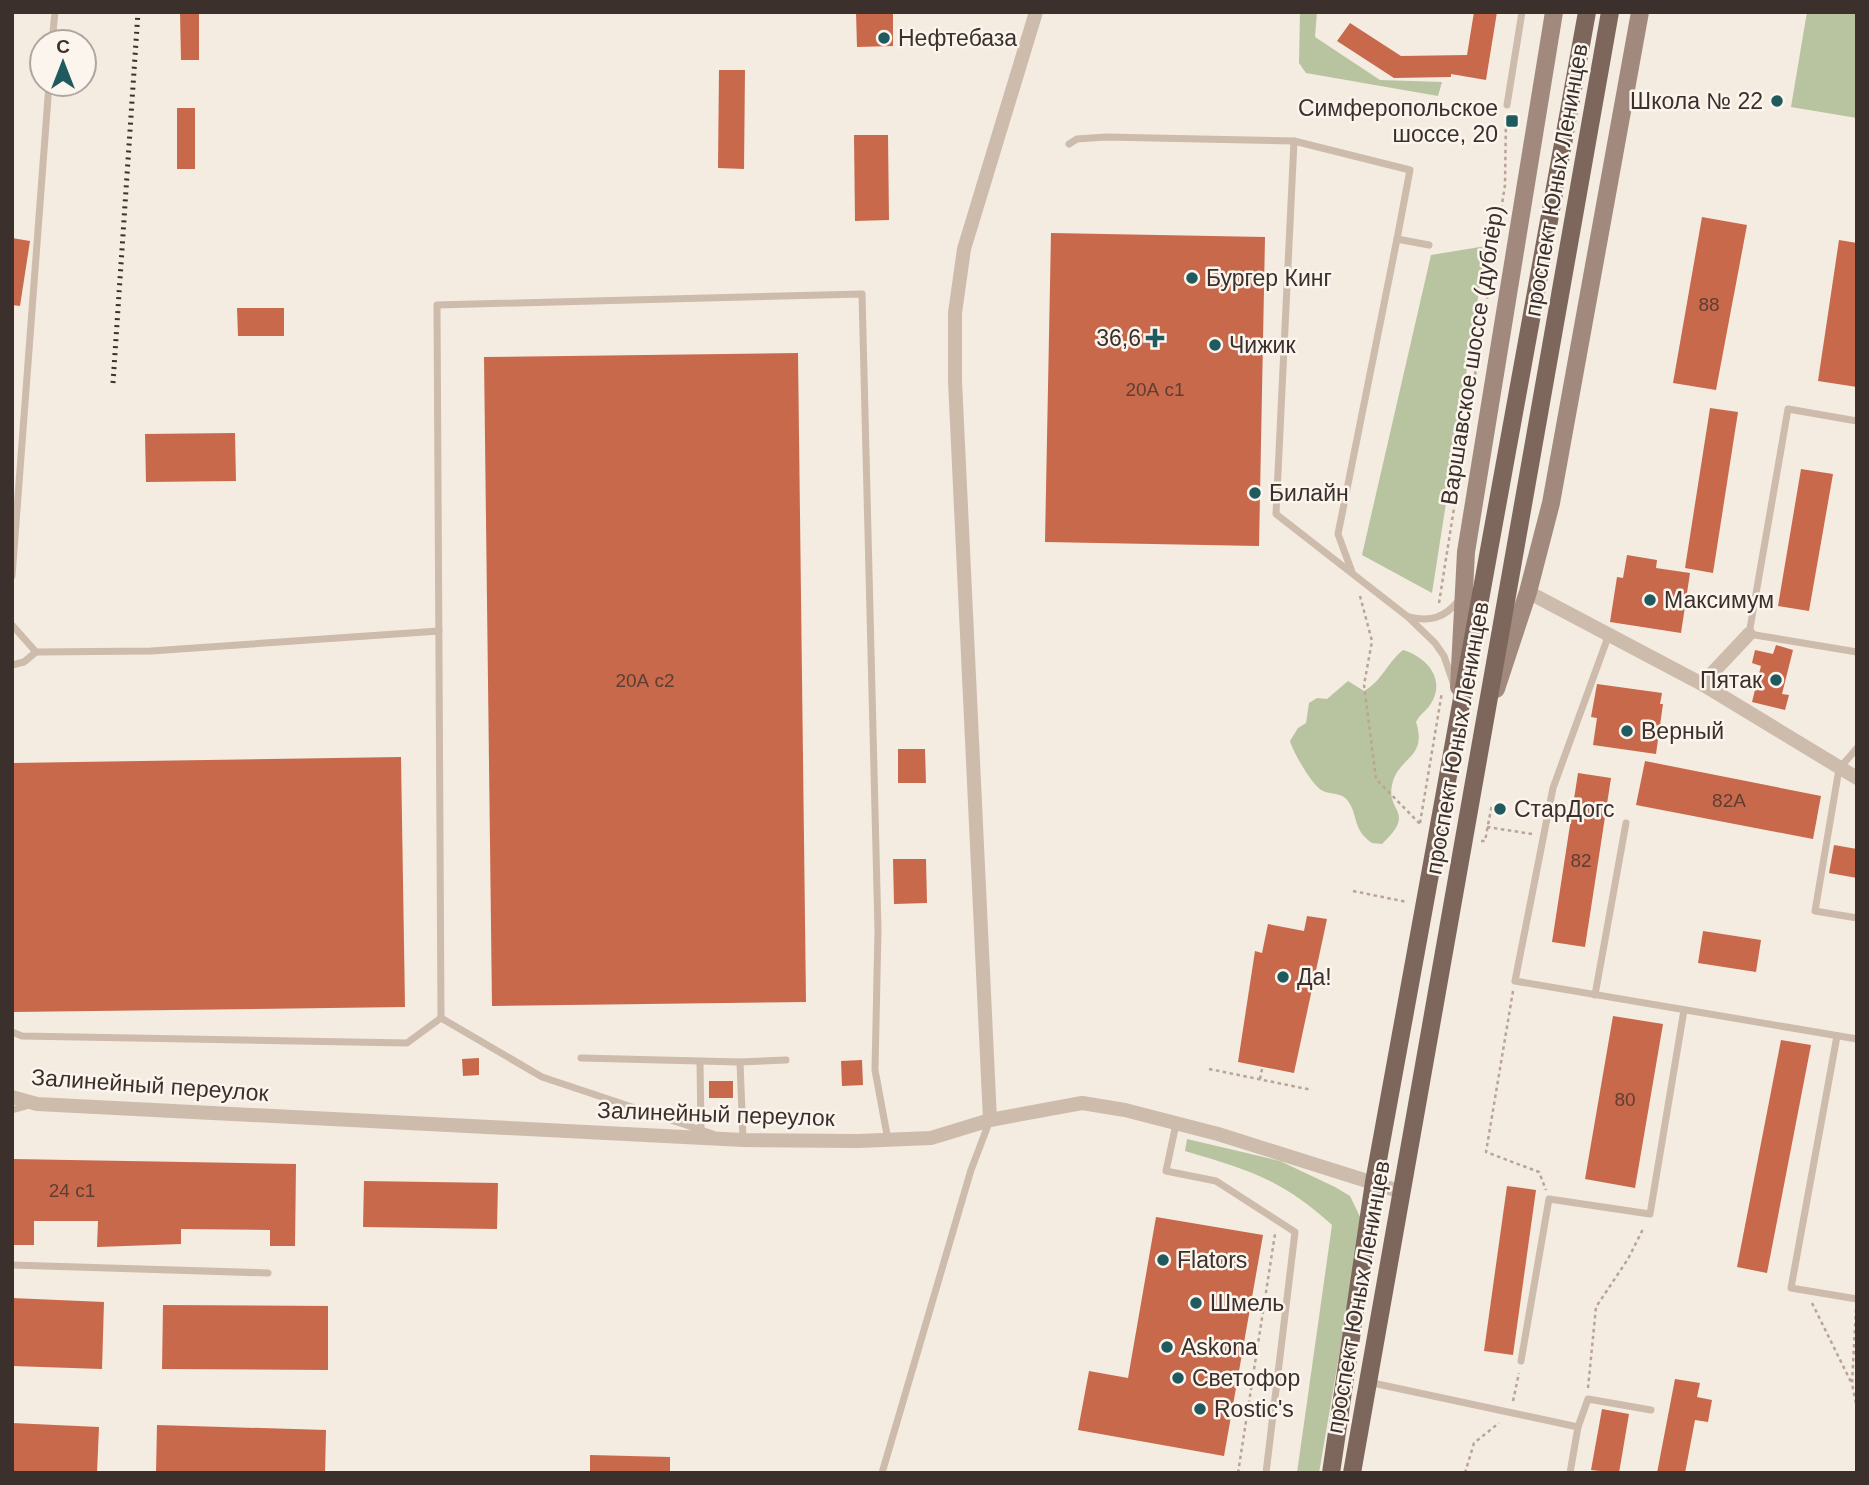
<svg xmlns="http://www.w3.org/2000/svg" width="1869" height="1485" font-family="Arial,sans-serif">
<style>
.green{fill:#b8c4a0}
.building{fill:#c8694b}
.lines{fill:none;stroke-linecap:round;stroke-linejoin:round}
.path{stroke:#b9a596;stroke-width:2.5;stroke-dasharray:3.5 3.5;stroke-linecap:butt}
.lane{stroke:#cdbbac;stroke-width:7}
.street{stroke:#cdbbac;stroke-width:14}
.secondary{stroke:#a18a7d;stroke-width:18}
.primary{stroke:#7d675c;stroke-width:18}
.rail{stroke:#3b302b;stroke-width:5;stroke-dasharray:2 5;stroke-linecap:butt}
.poi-dot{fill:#1f5a5e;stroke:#fbf5ee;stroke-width:2.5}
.labels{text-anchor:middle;stroke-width:5;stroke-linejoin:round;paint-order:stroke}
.number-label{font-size:19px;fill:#5e3e33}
.poi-label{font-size:23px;fill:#3b302b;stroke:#fbf5ee;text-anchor:start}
.street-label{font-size:23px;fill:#3b302b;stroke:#fbf5ee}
</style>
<rect width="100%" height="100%" fill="#f4ebe1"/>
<!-- green -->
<g class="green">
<polygon points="1300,12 1317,12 1315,37 1380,80 1442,82 1438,96 1306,73 1299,63"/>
<polygon points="1807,12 1857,12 1857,118 1791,107"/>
<polygon points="1486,246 1432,593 1362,555 1431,255"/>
<path d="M 1403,650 C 1427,657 1447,680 1430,705 C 1426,711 1420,714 1416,722 C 1428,759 1398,756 1392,785 C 1386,813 1417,811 1382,844 L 1372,843 C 1352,829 1359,817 1348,801 C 1342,792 1332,795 1323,791 C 1313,787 1293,752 1290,741 L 1298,728 L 1306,723 L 1309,703 L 1317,698 L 1327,699 L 1348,681 L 1364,691 C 1382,681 1387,663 1403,650 Z"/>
<path d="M 1187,1139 L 1280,1161 L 1335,1187 L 1350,1196 L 1362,1221 L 1319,1473 L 1297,1473 L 1332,1225 C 1281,1179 1249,1170 1185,1151 Z"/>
</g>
<!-- building -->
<g class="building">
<polygon points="180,12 199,12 199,60 181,60"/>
<polygon points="856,12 893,12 893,46 857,47"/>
<polygon points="1474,12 1497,12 1486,80 1451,74 1451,77 1394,78 1337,41 1350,23 1401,56 1467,55"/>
<polygon points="719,70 745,70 744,169 718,168"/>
<rect x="177" y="108" width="18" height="61"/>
<polygon points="854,135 888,135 889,220 855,221"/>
<polygon points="1702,217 1747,225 1716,390 1673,383"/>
<polygon points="1051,233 1265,237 1259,546 1045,542"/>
<polygon points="12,238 30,241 20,306 12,305"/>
<polygon points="1839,240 1857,243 1857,387 1818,381"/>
<polygon points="237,308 284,308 284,336 238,336"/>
<polygon points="798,353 806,1002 492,1006 484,357"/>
<polygon points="1710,408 1738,412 1713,573 1685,568"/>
<polygon points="235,433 236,481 146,482 145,434"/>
<polygon points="1801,469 1833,474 1809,611 1778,606"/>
<polygon points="1627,555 1657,560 1656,568 1690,573 1681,633 1610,622 1617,577 1623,578"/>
<polygon points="1776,645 1793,650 1782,694 1789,695 1785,710 1752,702 1761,666 1752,663 1755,650 1773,654"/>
<polygon points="1597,684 1662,693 1660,704 1663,704 1656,754 1593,745 1597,718 1591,717"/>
<polygon points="898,749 925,749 926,783 898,783"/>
<polygon points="401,757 405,1007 12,1012 12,763"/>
<polygon points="1645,761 1821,796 1813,839 1636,805"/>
<polygon points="1578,773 1611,778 1585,947 1552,942"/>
<polygon points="1834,845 1857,849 1857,878 1829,873"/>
<polygon points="893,859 926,859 927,903 894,904"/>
<polygon points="1307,916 1327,919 1294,1073 1238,1062 1255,951 1262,953 1268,924 1304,931"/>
<polygon points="1703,931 1761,940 1756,972 1698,963"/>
<polygon points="1613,1016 1663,1024 1635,1188 1585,1179"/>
<polygon points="1781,1040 1811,1045 1767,1273 1737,1267"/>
<polygon points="479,1058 479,1075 463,1076 462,1059"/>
<polygon points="862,1060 863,1085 842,1086 841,1061"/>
<rect x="709" y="1081" width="24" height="17"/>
<polygon points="12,1159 296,1164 295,1246 270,1246 270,1230 181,1229 181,1244 97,1247 98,1221 34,1221 34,1245 12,1245"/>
<polygon points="364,1181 498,1183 497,1229 363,1227"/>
<polygon points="1507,1186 1536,1190 1513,1355 1484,1351"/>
<polygon points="1156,1217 1263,1235 1224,1456 1078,1430 1089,1371 1128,1378"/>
<polygon points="12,1298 104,1302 102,1369 12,1366"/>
<polygon points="163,1305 328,1306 328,1370 162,1369"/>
<polygon points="1675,1379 1700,1383 1697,1397 1712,1400 1708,1422 1695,1420 1685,1473 1657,1473"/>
<polygon points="1602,1409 1629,1414 1619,1473 1591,1470"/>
<polygon points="12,1423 99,1427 97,1473 12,1473"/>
<polygon points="157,1425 326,1430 325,1473 156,1473"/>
<polygon points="590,1455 670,1457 670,1473 590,1473"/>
</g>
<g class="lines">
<!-- path -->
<g class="path">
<polyline points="1360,596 1372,641 1364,685 1376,779 1420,824"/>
<polyline points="1439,603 1505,185 1506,118"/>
<polyline points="1420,823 1442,692"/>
<polyline points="1487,827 1532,834"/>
<polyline points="1481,841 1485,841 1492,804"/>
<polyline points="1353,891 1407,902"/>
<polyline points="1513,991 1486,1152 1539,1172 1546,1190"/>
<polyline points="1209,1069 1312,1090"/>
<polyline points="1260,1079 1262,1069"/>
<polyline points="1812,1303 1851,1382"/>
<polyline points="1856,1309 1852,1384 1857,1408"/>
<polyline points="1588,1388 1596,1307 1628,1259 1644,1227"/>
<polyline points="1513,1401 1519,1373"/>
<polyline points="1238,1473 1275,1234"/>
<polyline points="1465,1473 1474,1443 1499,1423"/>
</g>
<!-- lane -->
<g class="lane">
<polyline points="52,42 55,12"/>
<polyline points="1507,105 1522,12"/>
<polyline points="1294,141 1276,514 1408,617 1435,643 1444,656 1453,682"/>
<polyline points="1069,144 1077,139 1106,137 1294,141 1410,170 1397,239"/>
<polyline points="1857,421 1788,409 1749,634 1857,652"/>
<polyline points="1352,572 1338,534 1397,239 1429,245"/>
<polyline points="12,576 49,84"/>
<path d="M 1409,617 C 1430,622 1445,618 1459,600"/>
<polyline points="12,625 36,652 151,651 439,631"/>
<polyline points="1608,637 1553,788 1515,981 1857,1039"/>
<polyline points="12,665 24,662 36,652"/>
<polyline points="1857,748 1839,769 1815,911 1857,918"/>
<polyline points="1595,995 1626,823"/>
<polyline points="441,1018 437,305 862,294 878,930 875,1070 888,1140"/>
<polyline points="441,1018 542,1077 713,1134"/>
<polyline points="12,1032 22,1036 407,1043 441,1018"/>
<polyline points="1837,1036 1791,1288 1857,1299"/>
<polyline points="581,1058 740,1062 786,1060"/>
<polyline points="700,1062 701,1130"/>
<polyline points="740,1062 743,1139"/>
<polyline points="12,1110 30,1105"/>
<polyline points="1176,1124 1166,1171 1216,1181 1295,1232 1266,1473"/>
<polyline points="12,1265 268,1273"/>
<polyline points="1521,1361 1549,1199 1650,1214 1684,1010"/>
<polyline points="1368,1382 1578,1427 1570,1473"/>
<polyline points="1578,1427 1588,1399 1651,1410"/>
<polyline points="882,1473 971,1170 990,1120"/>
</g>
<!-- street -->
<g class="street">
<polyline points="1528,592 1702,684 1857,778"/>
<polyline points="1702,684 1749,634"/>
<polyline points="12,1097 37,1104 743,1140 858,1141 931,1138 990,1120 1082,1103 1125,1110 1218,1134 1402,1192"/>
<polyline points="990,1120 955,381 955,313 964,249 1036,12"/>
</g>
<!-- secondary -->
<g class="secondary">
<polyline points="1459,687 1466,552 1554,12"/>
<polyline points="1496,689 1528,592 1551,503 1640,12"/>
</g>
<!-- primary -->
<g class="primary">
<polyline points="1331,1473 1374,1182 1587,12"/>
<polyline points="1352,1473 1610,12"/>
</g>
<!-- rail -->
<polyline class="rail" points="113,383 138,12"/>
</g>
<!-- markers -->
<g class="poi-dot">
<circle cx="884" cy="38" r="7"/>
<circle cx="1777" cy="101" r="7"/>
<rect x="1505" y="114" width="14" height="14" rx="3.5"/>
<circle cx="1192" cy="278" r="7"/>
<path d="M1151.5 327.5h7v7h7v7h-7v7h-7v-7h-7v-7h7z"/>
<circle cx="1215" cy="345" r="7"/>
<circle cx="1255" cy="493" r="7"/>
<circle cx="1650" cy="600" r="7"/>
<circle cx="1776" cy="680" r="7"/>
<circle cx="1627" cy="731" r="7"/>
<circle cx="1500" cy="809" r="7"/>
<circle cx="1283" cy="977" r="7"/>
<circle cx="1163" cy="1260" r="7"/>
<circle cx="1196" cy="1303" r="7"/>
<circle cx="1167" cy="1347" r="7"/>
<circle cx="1178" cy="1378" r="7"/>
<circle cx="1200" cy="1409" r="7"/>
</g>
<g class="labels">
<!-- number labels -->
<g class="number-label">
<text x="1709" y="311">88</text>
<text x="1155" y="396">20А с1</text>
<text x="645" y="687">20А с2</text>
<text x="1729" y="807">82А</text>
<text x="1581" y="867">82</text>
<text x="1625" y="1106">80</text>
<text x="72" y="1197">24 с1</text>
</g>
<!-- poi labels -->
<g class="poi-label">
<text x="898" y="46">Нефтебаза</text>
<text x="1763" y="109" text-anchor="end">Школа № 22</text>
<text x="1498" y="116" text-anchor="end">Симферопольское<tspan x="1498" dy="26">шоссе, 20</tspan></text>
<text x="1206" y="286">Бургер Кинг</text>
<text x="1141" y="346" text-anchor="end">36,6</text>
<text x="1229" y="353">Чижик</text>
<text x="1269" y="501">Билайн</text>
<text x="1664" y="608">Максимум</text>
<text x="1762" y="688" text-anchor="end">Пятак</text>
<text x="1641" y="739">Верный</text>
<text x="1514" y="817">СтарДогс</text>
<text x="1297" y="985">Да!</text>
<text x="1177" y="1268">Flators</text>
<text x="1210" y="1311">Шмель</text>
<text x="1181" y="1355">Askona</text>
<text x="1192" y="1386">Светофор</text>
<text x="1214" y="1417">Rostic's</text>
</g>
<!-- street labels -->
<g class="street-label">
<text transform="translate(1556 180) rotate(-80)" y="8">проспект Юных Ленинцев</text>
<text transform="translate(1472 355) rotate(-81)" y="8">Варшавское шоссе (дублёр)</text>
<text transform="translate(1457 738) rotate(-80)" y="8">проспект Юных Ленинцев</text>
<text transform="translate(150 1085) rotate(4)" y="8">Залинейный переулок</text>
<text transform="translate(716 1114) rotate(2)" y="8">Залинейный переулок</text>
<text transform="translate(1358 1297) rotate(-80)" y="8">проспект Юных Ленинцев</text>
</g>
</g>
<!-- border -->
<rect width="1869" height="1485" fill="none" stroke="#3b302b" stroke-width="28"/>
<!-- north arrow -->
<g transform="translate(63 63)"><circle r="33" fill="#fbf5ee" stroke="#aea6a0" stroke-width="2"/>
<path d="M0-5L12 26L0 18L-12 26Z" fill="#1f5a5e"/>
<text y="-10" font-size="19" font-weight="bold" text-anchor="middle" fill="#3b302b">С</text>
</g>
</svg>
